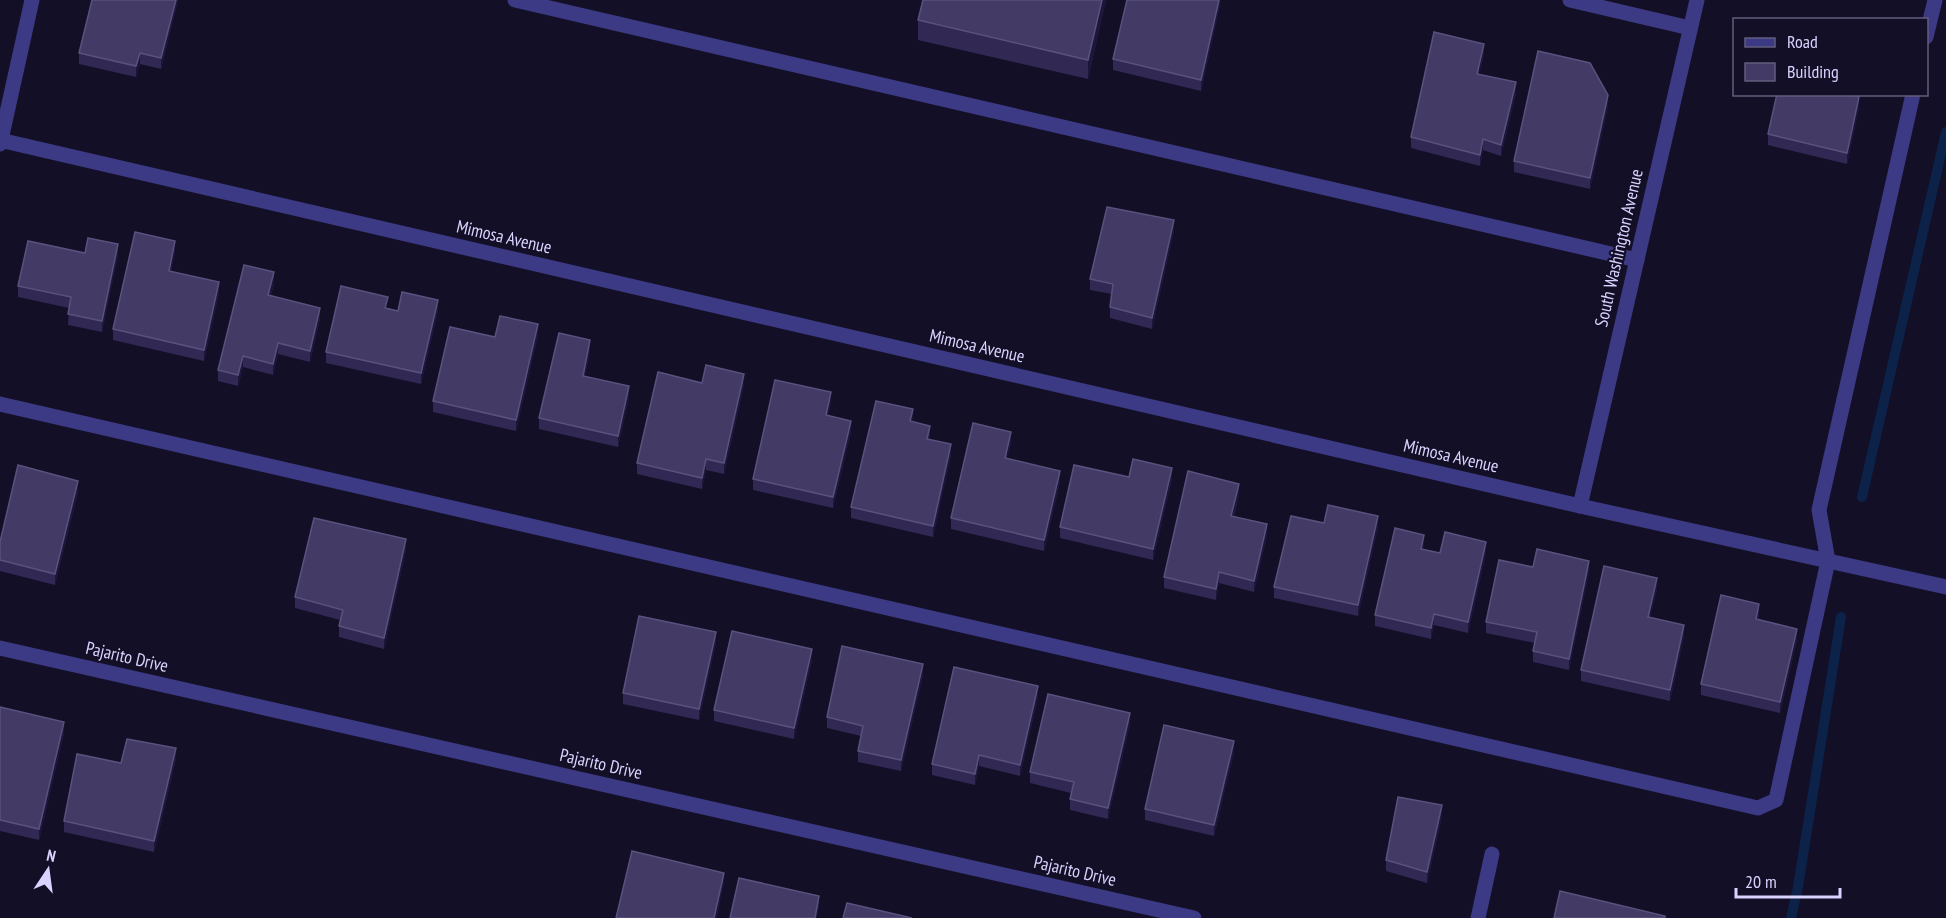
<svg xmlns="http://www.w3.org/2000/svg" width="1946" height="918" font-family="'PT Sans Narrow',sans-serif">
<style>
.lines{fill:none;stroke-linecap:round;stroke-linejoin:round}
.stream{stroke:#0c2248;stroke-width:10}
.service{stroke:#3d3a85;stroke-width:15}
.minor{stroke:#3d3a85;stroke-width:15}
.wall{fill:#312854}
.shaded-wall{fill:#1d163a}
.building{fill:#433a66;stroke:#5a527e;stroke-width:1.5}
.labels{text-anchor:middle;stroke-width:4.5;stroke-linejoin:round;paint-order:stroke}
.street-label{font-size:18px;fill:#d9d4ff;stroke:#130f26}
</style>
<rect width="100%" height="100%" fill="#130f26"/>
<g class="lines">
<!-- stream -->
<g class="stream">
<polyline points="1862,497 1946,132"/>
<polyline points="1791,918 1798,887 1841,617"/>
</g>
<!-- service -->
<g class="service">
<polyline points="515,0 1637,260"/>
<polyline points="1926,37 1935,0"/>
<polyline points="0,404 1758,808 1776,800 1828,561 1819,510 1913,94"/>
</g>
<!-- minor -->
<g class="minor">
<polyline points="1570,0 1690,28"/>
<polyline points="0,140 1580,506 1946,587"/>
<polyline points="0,144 32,0"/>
<polyline points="1580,506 1697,0"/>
<polyline points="0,648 1194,918"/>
<polyline points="1478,918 1492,854"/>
</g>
</g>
<!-- wall -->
<g class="wall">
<polygon points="178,0 161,69 140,64 136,77 79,64 79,53"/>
<polygon points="1106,0 1088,79 918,40 918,20"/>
<polygon points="1220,0 1220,5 1201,91 1113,70 1113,59"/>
<polygon points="1484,55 1479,74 1516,93 1501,156 1483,150 1480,166 1411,148 1411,137"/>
<polygon points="1608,106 1590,189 1514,172 1514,161"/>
<polygon points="1859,108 1847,164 1768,145 1768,134"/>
<polygon points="1174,231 1152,329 1110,318 1110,307 1112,294 1090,290 1090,279"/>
<polygon points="175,252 171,272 219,293 204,361 113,340 113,329"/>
<polygon points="85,253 118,255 102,332 68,325 69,308 18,297 18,286"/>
<polygon points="274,283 271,295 320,319 310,362 278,354 273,375 243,367 238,386 218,381 218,370"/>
<polygon points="388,308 398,311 438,311 421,384 326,363 326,352"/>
<polygon points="538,335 516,431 433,412 433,401 495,337"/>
<polygon points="590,351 585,376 629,397 618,447 539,429 539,418"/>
<polygon points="702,383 744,385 724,474 706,470 702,489 637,474 637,463"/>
<polygon points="831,403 828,415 851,432 833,508 753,490 753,479"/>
<polygon points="913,420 913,422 930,437 929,439 951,455 933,537 851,518 851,507"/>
<polygon points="1011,443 1007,458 1060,482 1044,551 951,529 951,518"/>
<polygon points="1129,477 1172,479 1153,560 1060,538 1060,527"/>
<polygon points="78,492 55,585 0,571 0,542"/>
<polygon points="1239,495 1234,517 1267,535 1254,592 1219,583 1216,600 1164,588 1164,577"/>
<polygon points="1324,523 1378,527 1358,616 1274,598 1274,587"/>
<polygon points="1424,546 1423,549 1440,553 1486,553 1468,633 1434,625 1431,639 1375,626 1375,615"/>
<polygon points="406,550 384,649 339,637 339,626 340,620 295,608 295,597"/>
<polygon points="1533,567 1589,572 1569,670 1533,662 1533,651 1535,643 1486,633 1486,622"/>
<polygon points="1657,589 1650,617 1684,636 1670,701 1581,681 1581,670"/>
<polygon points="1759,615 1758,620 1797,640 1780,713 1701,695 1701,684"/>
<polygon points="716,643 699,720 623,704 623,693"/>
<polygon points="812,660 794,739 714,721 714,710"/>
<polygon points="923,675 901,771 858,762 858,751 861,736 827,728 827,717"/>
<polygon points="1038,697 1020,776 979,766 975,785 932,775 932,764"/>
<polygon points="0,707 64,733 39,840 0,831"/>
<polygon points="1130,724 1108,819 1070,810 1070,799 1071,793 1030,783 1030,772"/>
<polygon points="1234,752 1214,836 1145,820 1145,809"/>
<polygon points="176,759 154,852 64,832 64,821 121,763"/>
<polygon points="1442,816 1427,883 1386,871 1386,860"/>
</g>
<!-- shaded-wall -->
<g class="shaded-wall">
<polygon points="176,0 178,0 161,69 161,58"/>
<polygon points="1102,0 1106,0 1088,79 1088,60"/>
<polygon points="1219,0 1220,0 1220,5 1201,91 1201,80"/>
<polygon points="1484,44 1484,55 1477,85 1477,74"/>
<polygon points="140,53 140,64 136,77 136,66"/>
<polygon points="1516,82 1516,93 1501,156 1501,145"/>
<polygon points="1608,95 1608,106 1590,189 1590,178"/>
<polygon points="1859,97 1859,108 1847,164 1847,153"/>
<polygon points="1483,139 1483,150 1480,166 1480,155"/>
<polygon points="1174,220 1174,231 1152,329 1152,318"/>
<polygon points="175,241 175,252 169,282 169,271"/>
<polygon points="118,244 118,255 102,332 102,321"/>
<polygon points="274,272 274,283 268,306 268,295"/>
<polygon points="219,282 219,293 204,361 204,350"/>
<polygon points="438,300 438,311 421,384 421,373"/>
<polygon points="320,308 320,319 310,362 310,351"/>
<polygon points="538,324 538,335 516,431 516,420"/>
<polygon points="590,340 590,351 583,387 583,376"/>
<polygon points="278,343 278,354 273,375 273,364"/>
<polygon points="243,356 243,367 238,386 238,375"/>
<polygon points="744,374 744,385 724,474 724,463"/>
<polygon points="629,386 629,397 618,447 618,436"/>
<polygon points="831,392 831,403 826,426 826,415"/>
<polygon points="913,409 913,420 910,432 910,421"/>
<polygon points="851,421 851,432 833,508 833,497"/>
<polygon points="930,426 930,437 927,450 927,439"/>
<polygon points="1011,432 1011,443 1005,469 1005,458"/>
<polygon points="951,444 951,455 933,537 933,526"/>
<polygon points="706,459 706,470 702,489 702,478"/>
<polygon points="1172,468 1172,479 1153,560 1153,549"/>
<polygon points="1060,471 1060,482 1044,551 1044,540"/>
<polygon points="78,481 78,492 55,585 55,574"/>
<polygon points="1239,484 1239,495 1231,527 1231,516"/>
<polygon points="1378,516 1378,527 1358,616 1358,605"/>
<polygon points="1267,524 1267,535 1254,592 1254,581"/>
<polygon points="1424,535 1424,546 1421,560 1421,549"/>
<polygon points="406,539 406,550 384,649 384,638"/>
<polygon points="1486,542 1486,553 1468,633 1468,622"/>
<polygon points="1589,561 1589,572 1569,670 1569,659"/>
<polygon points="1219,572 1219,583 1216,600 1216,589"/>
<polygon points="1657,578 1657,589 1648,628 1648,617"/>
<polygon points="1759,604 1759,615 1756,630 1756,619"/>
<polygon points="1434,614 1434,625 1431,639 1431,628"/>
<polygon points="1684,625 1684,636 1670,701 1670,690"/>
<polygon points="1797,629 1797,640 1780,713 1780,702"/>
<polygon points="716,632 716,643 699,720 699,709"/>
<polygon points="812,649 812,660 794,739 794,728"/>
<polygon points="923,664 923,675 901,771 901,760"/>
<polygon points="1038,686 1038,697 1020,776 1020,765"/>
<polygon points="1130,713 1130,724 1108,819 1108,808"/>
<polygon points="64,722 64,733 39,840 39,829"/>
<polygon points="1234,741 1234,752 1214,836 1214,825"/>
<polygon points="176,748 176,759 154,852 154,841"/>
<polygon points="979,755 979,766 975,785 975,774"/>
<polygon points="1442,805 1442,816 1427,883 1427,872"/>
<polygon points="724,873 724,884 717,918 714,918"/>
<polygon points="819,896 819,907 817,918 815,918"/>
</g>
<!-- building -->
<g class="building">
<polygon points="92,0 176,0 161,58 140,53 136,66 79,53"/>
<polygon points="923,0 1102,0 1088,60 918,20"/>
<polygon points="1127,0 1219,0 1201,80 1113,59"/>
<polygon points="1434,32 1484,44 1477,74 1516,82 1501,145 1483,139 1480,155 1411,137"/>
<polygon points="1538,51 1590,63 1608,95 1590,178 1514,161"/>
<polygon points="1777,94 1850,94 1859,97 1847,153 1768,134"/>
<polygon points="1107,207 1174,220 1152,318 1110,307 1113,284 1090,279"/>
<polygon points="135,232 175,241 169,271 219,282 204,350 113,329"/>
<polygon points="88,238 118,244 102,321 68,314 71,297 18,286 28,241 85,253"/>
<polygon points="244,265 274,272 268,295 320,308 310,351 278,343 273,364 243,356 238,375 218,370"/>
<polygon points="341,286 388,297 385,308 398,311 402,292 438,300 421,373 326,352"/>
<polygon points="500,316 538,324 516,420 433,401 450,327 495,337"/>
<polygon points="559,333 590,340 583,376 629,386 618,436 539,418"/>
<polygon points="706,365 744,374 724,463 706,459 702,478 637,463 658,372 702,383"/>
<polygon points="775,380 831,392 826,415 851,421 833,497 753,479"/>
<polygon points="876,401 913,409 910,421 930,426 927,439 951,444 933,526 851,507"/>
<polygon points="973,423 1011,432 1005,458 1060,471 1044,540 951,518"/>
<polygon points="1133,459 1172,468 1153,549 1060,527 1074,465 1129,477"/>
<polygon points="18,465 78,481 55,574 0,560 0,542"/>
<polygon points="1188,471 1239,484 1231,516 1267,524 1254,581 1219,572 1216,589 1164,577"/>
<polygon points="1328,505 1378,516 1358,605 1274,587 1291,516 1324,523"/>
<polygon points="314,518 406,539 384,638 339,626 343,610 295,597"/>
<polygon points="1395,528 1424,535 1421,549 1440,553 1445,532 1486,542 1468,622 1434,614 1431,628 1375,615"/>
<polygon points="1537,549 1589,561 1569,659 1533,651 1537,632 1486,622 1499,560 1533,567"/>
<polygon points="1604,566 1657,578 1648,617 1684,625 1670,690 1581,670"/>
<polygon points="1721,595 1759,604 1756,619 1797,629 1780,702 1701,684"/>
<polygon points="639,616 716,632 699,709 623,693"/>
<polygon points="732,631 812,649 794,728 714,710"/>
<polygon points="842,646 923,664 901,760 858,751 863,726 827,717"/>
<polygon points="954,667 1038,686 1020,765 979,755 975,774 932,764"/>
<polygon points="1048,694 1130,713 1108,808 1070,799 1074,782 1030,772"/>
<polygon points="0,707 64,722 39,829 0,820"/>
<polygon points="1164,725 1234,741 1214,825 1145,809"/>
<polygon points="127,739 176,748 154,841 64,821 77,754 121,763"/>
<polygon points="1398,797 1442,805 1427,872 1386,860"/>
<polygon points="632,851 724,873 714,918 616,918"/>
<polygon points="739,878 819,896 815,918 730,918"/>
<polygon points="1560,891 1665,916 1665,918 1554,918"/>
<polygon points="847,903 912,918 843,918"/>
</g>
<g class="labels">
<!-- street labels -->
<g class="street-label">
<text transform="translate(504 237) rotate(13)" y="6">Mimosa Avenue</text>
<text transform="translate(1619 248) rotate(-77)" y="6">South Washington Avenue</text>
<text transform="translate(977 346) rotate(13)" y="6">Mimosa Avenue</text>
<text transform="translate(1451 456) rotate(13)" y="6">Mimosa Avenue</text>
<text transform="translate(127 657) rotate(13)" y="6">Pajarito Drive</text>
<text transform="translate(601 764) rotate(13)" y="6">Pajarito Drive</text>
<text transform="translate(1075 871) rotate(13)" y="6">Pajarito Drive</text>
</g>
</g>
<!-- legend -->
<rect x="1733" y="18" width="195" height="78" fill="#130f26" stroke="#625e7d" stroke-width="1.5"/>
<rect x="1745" y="38" width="30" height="9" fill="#3d3a85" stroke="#625e7d" stroke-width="1.5"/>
<text x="1787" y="48" font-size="18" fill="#d9d4ff">Road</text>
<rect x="1745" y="63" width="30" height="18" fill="#433a66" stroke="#625e7d" stroke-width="1.5"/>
<text x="1787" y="78" font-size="18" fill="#d9d4ff">Building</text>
<!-- north arrow -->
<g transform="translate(48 870) rotate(13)" stroke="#130f26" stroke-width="4.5" paint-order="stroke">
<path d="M0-4.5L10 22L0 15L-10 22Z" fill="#d9d4ff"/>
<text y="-9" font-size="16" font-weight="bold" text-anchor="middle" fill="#d9d4ff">N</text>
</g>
<!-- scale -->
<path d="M1736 888v9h104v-9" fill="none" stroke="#d9d4ff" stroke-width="3"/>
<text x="1745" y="888" font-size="18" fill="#d9d4ff" stroke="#130f26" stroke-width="4.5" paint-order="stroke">20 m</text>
</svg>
